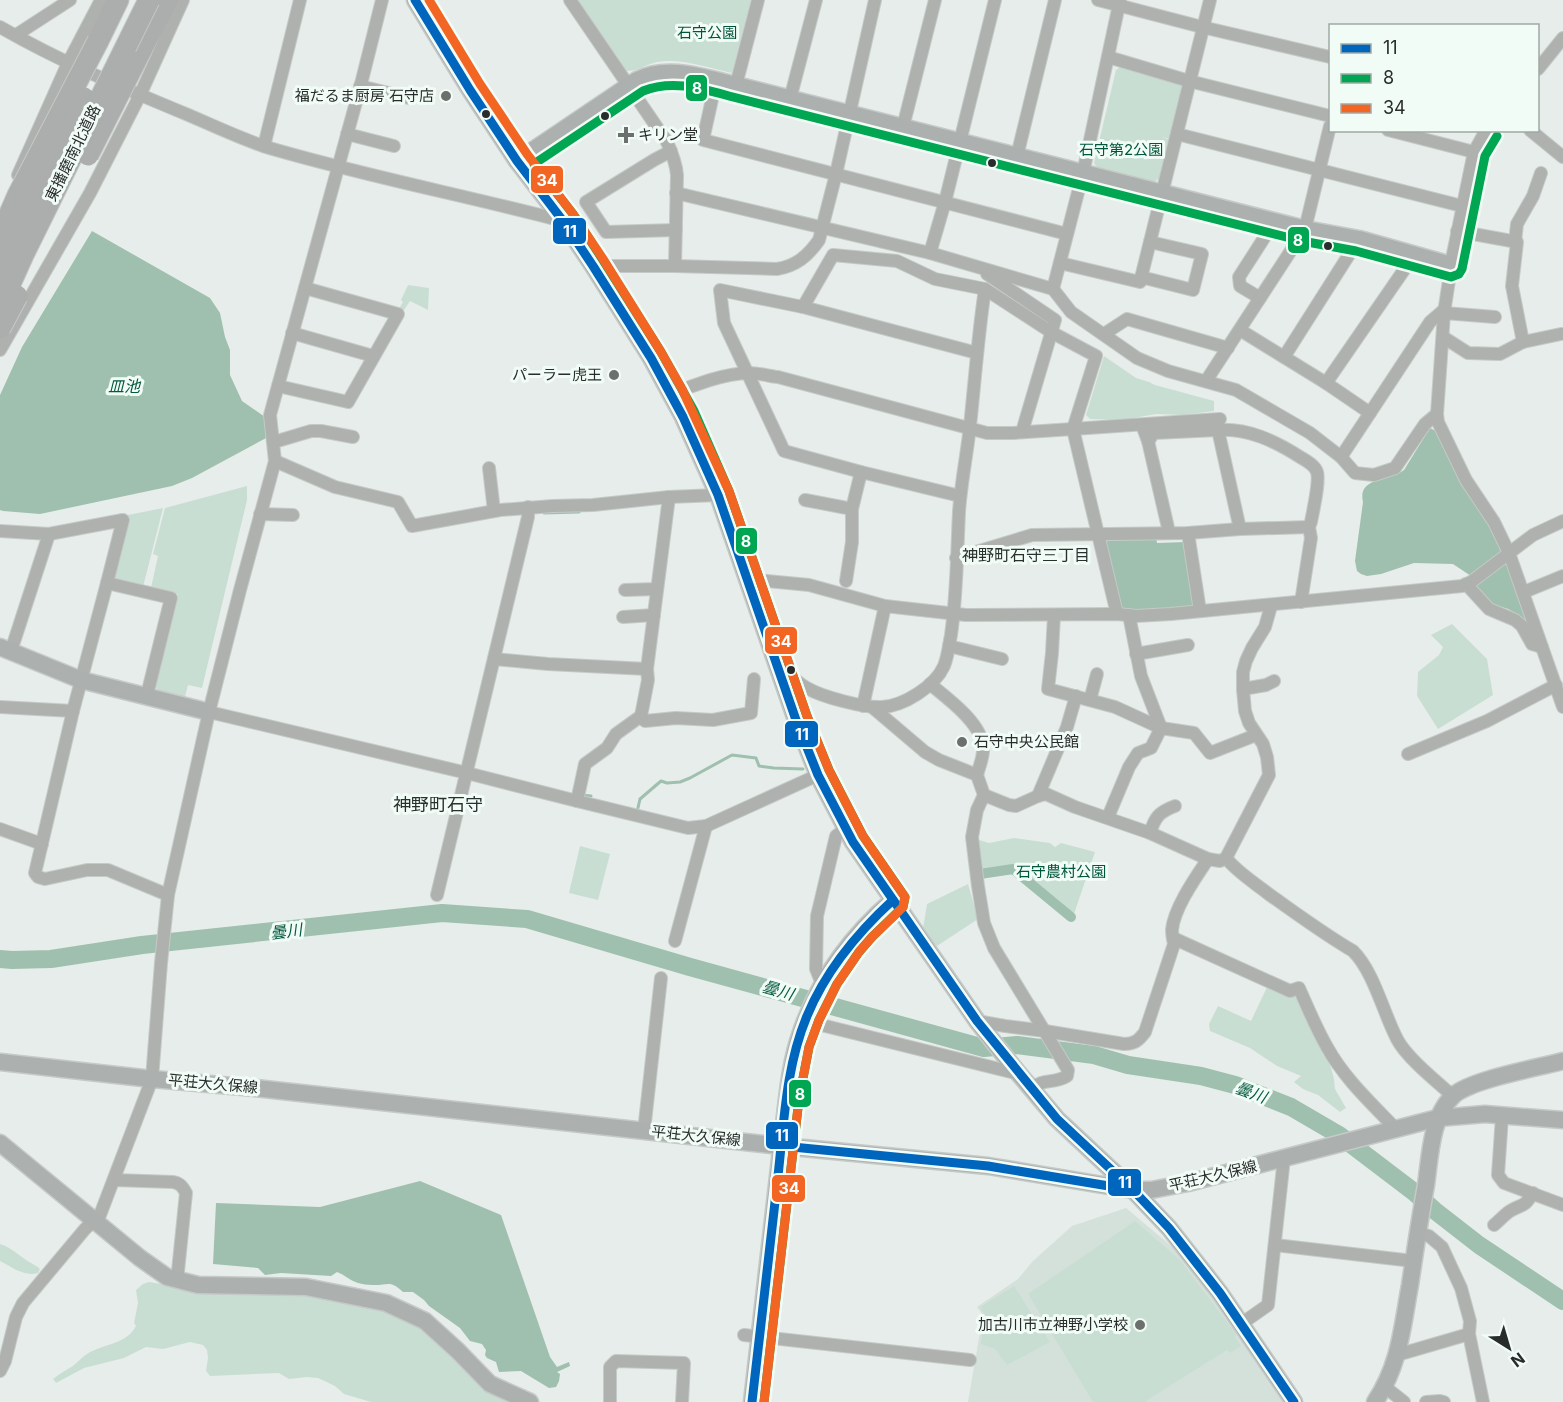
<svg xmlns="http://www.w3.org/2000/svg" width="1563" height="1402" font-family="Inter,'Noto Sans JP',sans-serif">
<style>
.built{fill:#d4e1db}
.green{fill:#c9ded3}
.water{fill:#9fc0af}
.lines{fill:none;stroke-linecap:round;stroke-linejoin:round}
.stream{stroke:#9fc0af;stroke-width:3}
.canal{stroke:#9fc0af;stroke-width:10}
.river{stroke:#9fc0af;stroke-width:18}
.street-casing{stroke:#c5c9c7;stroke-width:14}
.secondary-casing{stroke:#c5c9c7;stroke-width:19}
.highway-casing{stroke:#c5c9c7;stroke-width:23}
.street{stroke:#aeb1ae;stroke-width:12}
.secondary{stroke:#acb0ae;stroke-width:16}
.highway{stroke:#abaead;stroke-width:21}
.highway-bridge-casing{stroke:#c5c9c7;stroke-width:23;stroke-linecap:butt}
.highway-bridge{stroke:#abaead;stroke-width:21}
.bus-1-casing{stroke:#f2fcf7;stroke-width:14}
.bus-2-casing{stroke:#f2fcf7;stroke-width:14}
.bus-3-casing{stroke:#f2fcf7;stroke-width:14}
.bus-1{stroke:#0065bd;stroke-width:9}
.bus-2{stroke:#00a651;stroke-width:9}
.bus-3{stroke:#f26522;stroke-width:9}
.poi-dot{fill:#6b706d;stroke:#f2fcf7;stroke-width:2}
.bus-dot{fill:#282c2a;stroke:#f2fcf7;stroke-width:2}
.labels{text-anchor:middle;stroke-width:6;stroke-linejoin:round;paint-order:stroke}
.park-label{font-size:15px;fill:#00563a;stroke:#f2fcf7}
.poi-label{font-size:15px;fill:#282c2a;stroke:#f2fcf7;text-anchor:end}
.street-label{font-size:15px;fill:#282c2a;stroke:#f2fcf7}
.water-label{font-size:16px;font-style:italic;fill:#055a3e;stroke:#f2fcf7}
.neighbourhood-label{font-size:16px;fill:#29312d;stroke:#f2fcf7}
.quarter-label{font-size:18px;fill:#29312d;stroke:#f2fcf7}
.line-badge{stroke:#f2fcf7;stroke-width:2}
.badge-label{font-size:16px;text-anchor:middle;font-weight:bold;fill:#fff}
</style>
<rect width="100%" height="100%" fill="#e7edea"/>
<!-- built -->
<polygon class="built" points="1126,1208 1188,1260 1285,1402 968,1402 983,1315 977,1307 1018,1279 1033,1261 1072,1226"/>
<!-- green -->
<g class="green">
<path d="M 577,0 L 751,0 L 732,73 C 708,68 682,58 657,62 C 646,64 637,72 625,71 Z"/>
<polygon points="1122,66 1181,84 1183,87 1171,139 1161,137 1171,140 1161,178 1153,182 1097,167 1094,163 1116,70"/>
<polygon points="408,285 429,288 428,310 410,301 404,310 399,309 403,302 401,300"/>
<polygon points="1104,356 1136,378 1149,382 1155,385 1214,401 1214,411 1184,415 1156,414 1122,420 1090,419 1086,415"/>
<polygon points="247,486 247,500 202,688 188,685 185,697 158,691 155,686 178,594 151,588 158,556 153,554 165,508"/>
<polygon points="163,508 143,587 116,581 113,576 128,515"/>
<polygon points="1452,624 1487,659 1493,695 1438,729 1417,696 1418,672 1439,655 1443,647 1431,635"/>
<polygon points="1014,838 1050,843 1055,847 1061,843 1095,852 1074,914 1039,889 1014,868 979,872 976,839 989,843"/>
<polygon points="580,846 610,854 598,900 569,893"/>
<polygon points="968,884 978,919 937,946 923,929 927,904"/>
<polygon points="1268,985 1295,996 1321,1048 1330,1064 1334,1079 1335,1089 1346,1108 1340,1112 1318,1095 1303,1089 1294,1082 1301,1076 1277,1066 1250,1048 1210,1031 1209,1024 1218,1006 1251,1021"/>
<polygon points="1135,1221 1180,1260 1236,1334 1235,1337 1241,1346 1230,1353 1227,1350 1147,1400 1147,1402 1093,1402 1028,1294"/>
<path d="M 0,1244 C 13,1248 20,1257 31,1263 C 34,1265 37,1266 40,1269 L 38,1273 C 24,1277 12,1267 0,1261 Z"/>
<path d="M 149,1282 L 178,1287 L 288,1292 L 371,1305 L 422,1328 L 517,1402 L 371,1402 L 344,1394 L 335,1386 L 318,1378 L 307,1377 L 289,1379 L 279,1373 L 210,1376 L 206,1371 L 208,1358 L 207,1350 L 203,1345 L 190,1342 L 163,1349 L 146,1347 L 124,1358 L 84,1368 L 56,1383 L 53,1379 C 59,1374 66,1370 73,1366 C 78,1362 82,1357 87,1354 C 104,1343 126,1345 136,1326 L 134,1323 L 138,1303 L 136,1290 L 143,1284 Z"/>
<polygon points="1014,1286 1050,1342 1007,1365 995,1349 981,1344 985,1315 980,1307"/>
</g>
<!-- water -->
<g class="water">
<polygon points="92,231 210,298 220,313 225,337 230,350 230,375 242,401 265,417 268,437 192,478 172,486 40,514 3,511 0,510 0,395 22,347"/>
<path d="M 1430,428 L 1438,432 C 1445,453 1455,473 1467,492 C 1475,506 1503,538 1501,553 L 1471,576 L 1453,564 L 1414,563 L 1381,574 L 1367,576 L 1361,574 L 1357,571 L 1355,561 L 1363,502 C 1357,477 1389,481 1404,470 Z"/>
<polygon points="1156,537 1157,543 1185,542 1195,605 1191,609 1126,613 1121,608 1106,544 1108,539"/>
<polygon points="1504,562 1509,564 1535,631 1518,615 1508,609 1489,603 1474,586"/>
<path d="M 420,1181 L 501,1215 L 550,1357 L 557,1367 L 569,1362 L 570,1366 L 557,1372 L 560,1374 L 559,1381 L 556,1387 L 549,1388 L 521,1371 L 499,1372 L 496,1362 L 487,1358 L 485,1355 L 486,1350 L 482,1344 L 470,1341 L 460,1328 L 429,1306 L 424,1300 L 413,1292 L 403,1292 C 389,1279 388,1286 372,1285 C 368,1285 362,1284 358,1283 C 349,1280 345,1275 337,1272 L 331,1276 L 281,1273 L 265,1275 L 258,1268 L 213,1264 L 216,1203 L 320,1207 Z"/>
</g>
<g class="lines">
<!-- stream -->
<g class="stream">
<polyline points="544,513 579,512"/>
<polyline points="582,795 591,796"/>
<polyline points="637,812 640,799 661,781 667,783 680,782 690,778 732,755 756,758 759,766 774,768 803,769"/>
</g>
<!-- canal -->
<polyline class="canal" points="980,874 1013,869 1071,917"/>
<!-- river -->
<polyline class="river" points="0,959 12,960 51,959 142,945 442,913 527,919 690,967 984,1048 1017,1045 1094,1055 1128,1065 1201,1076 1235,1085 1291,1107 1339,1135 1414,1192 1434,1210 1479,1245 1563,1301"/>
<defs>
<g id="street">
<path d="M 570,0 L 667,142 C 672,153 676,163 677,175 L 675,266"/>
<polyline points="1098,0 1202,27 1330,57"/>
<path d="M 0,27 C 59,61 123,88 186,114 C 212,125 239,138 266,147 C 364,176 464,195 563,221"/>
<polyline points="16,35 70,0"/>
<polyline points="1108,57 1189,81 1330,116"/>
<polyline points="1538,69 1563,38"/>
<polyline points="716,81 703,140 1067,234"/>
<polyline points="736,85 758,0"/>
<polyline points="360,86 409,98"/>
<polyline points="790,99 816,0"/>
<polyline points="903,127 935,0"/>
<polyline points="1388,130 1474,152"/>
<polyline points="1486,130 1474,152 1453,254 1444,313 1437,414 1438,422 1466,480 1494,522 1509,553 1563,707"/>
<polyline points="1530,130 1563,157"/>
<polyline points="347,134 394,146"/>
<polyline points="1177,134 1462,206"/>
<polyline points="264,146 300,0"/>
<polyline points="671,151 654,160 586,202 606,232 676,230"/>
<polyline points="1017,156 1055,0"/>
<polyline points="18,175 68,63 101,0"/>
<polyline points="676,193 930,253 1053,289 1071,312 1137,358 1168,371 1236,390 1310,433 1341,457 1355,473 1374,475 1395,468 1425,424 1437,414"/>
<polyline points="1457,231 1517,242 1512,286 1523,342"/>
<polyline points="1515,242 1517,224 1533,196 1541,173"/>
<polyline points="930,253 945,202 995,0"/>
<polyline points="1060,263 1140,282 1210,0"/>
<path d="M 593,266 L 675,266 L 777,269 C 796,266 808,256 819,240 L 836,174 L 875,0"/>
<polyline points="987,274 1055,320 1022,432"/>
<polyline points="1141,277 1193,290 1202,254 1150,242"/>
<polyline points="985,289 1051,332 1096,356 1073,429 1117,614"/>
<polyline points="1053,289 1083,173 1120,0"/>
<polyline points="1260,298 1240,286 1239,277 1275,221"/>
<polyline points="1444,313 1495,317"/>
<polyline points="1240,330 1326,383 1370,413"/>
<polyline points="292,333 373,356"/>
<polyline points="1104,334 1127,319 1228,348"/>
<polyline points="1443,337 1468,353 1500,354 1523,342 1561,334"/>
<polyline points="0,350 90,193 140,95 183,0"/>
<polyline points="1284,357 1359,239"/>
<polyline points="1206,381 1305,229 1330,126"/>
<polyline points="1326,383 1415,254"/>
<polyline points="278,386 348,402 398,314 305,288"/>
<path d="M 671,395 C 692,385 726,373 749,373 C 759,373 769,376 778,377 L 987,433 L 1013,433 L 1073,429 L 1220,419"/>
<polyline points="1142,425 1148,441 1169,532"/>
<polyline points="1148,441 1154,433 1218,430"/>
<polyline points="274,442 311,431 321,431 353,437"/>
<polyline points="1341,457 1430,322 1445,309"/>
<polyline points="275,461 335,487 398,502 412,526 500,510 553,506 593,505 669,497 718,495"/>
<polyline points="489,468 494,511"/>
<polyline points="960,496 861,472 784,451 724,323 720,290 803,307 977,353"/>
<polyline points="805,500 852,509"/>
<polyline points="260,514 293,515"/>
<path d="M 1240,529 L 1218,430 C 1248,428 1275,441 1300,457 C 1305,460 1315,465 1317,472 C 1320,481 1313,511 1311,522 L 1309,527 L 1311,538 L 1301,602"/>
<polyline points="0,531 49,534 123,520 107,583 73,711 35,873 38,877 45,879 87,870 108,870 168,895"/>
<polyline points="1188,533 1200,611"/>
<polyline points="956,558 1032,535 1188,533 1240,529 1309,527"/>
<polyline points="746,579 809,585 885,606 966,615 1117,614 1136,616 1171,614 1462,586 1471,582 1533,535 1563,521"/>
<polyline points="846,581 852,542 852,509 861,472"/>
<polyline points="107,583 171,598 147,695"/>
<polyline points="1466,584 1489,609 1515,620 1522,626 1532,644 1542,647"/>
<polyline points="625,590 657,589"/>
<polyline points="1524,592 1563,576"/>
<polyline points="1054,615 1052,653 1048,689 1115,707 1161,728 1194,733 1210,753 1256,735"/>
<polyline points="623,617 654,615"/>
<polyline points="949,646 1002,659"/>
<polyline points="11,651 49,534"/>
<polyline points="1136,654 1188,645"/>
<polyline points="494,659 548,664 647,669"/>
<path d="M 776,661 C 786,670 795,682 807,688 C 822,697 864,708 882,707 C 904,706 935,686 944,666 C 948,656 949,645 951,635 C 957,594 957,552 959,512 C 961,483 967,454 970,426 C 975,380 978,335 985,289 L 935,279 L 897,261 L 833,255 L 803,307"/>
<path d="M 930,684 C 947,698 983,724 983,748 C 984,756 979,767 977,775"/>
<polyline points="1243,689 1266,685 1274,681"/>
<polyline points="1090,700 1097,674"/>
<polyline points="863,706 885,606"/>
<polyline points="0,707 73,711"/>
<path d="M 872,707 L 925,752 L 939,760 L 977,775 L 984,795 L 977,810 L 972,837 L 978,886 L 984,923 L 994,948 L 1068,1070 L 1067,1076 C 1055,1084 1042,1078 1032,1089"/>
<polyline points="209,712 467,773 577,801 688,828 706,826 818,775"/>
<polyline points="641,716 645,721 676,718 713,720 751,713 754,679"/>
<polyline points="1408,754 1487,721 1556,685"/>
<polyline points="984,795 1009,805 1016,806 1038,796 1046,794 1075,807 1150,833 1208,859 1220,861 1226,858 1269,775 1267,757 1263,744 1249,723 1245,711 1243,689 1243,672 1246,661 1252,648 1265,627 1271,606"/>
<polyline points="1038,796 1067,727 1076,696"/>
<polyline points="577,801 585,764 607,748 616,734 641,716 648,680 647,669 669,497"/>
<polyline points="1108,817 1129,767 1138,753 1151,748 1161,728 1141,676 1129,615"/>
<polyline points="0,829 42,844"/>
<path d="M 1150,833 C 1155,817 1159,812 1175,806"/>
<path d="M 1226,858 C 1238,873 1255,883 1270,895 C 1297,914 1324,934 1353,951 C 1374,972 1383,1012 1397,1039 C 1406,1057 1437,1082 1453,1096"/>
<polyline points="437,895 528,517 528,507"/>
<path d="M 1173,938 L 1290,991 L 1299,988 C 1308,1008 1316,1028 1327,1047 C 1344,1078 1371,1103 1395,1128"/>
<polyline points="675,941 706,826"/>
<polyline points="822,984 816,969 817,916 836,836 845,829"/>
<polyline points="805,1021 1019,1074"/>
<path d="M 977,1021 L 1005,1026 L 1045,1031 L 1124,1044 C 1135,1044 1139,1040 1145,1032 L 1174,944 C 1173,940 1172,935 1172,930 C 1174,908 1196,877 1208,859"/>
<polyline points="1502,1116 1498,1175 1504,1183 1563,1205"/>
<polyline points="644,1131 661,978"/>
<path d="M 114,1180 L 173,1182 C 180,1183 183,1187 186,1193 L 177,1281"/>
<path d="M 1494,1225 C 1499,1221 1504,1215 1510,1211 C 1523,1203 1523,1209 1533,1193"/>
<polyline points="1418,1233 1429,1236 1442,1247 1461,1288 1470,1321 1469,1334 1483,1402"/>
<polyline points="1275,1245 1413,1261"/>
<polyline points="1241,1324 1268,1305 1284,1158"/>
<polyline points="744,1335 970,1360"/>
<polyline points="1397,1355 1469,1334"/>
<polyline points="0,1371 5,1361 16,1317 23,1303 85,1229 100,1215 152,1079 161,963 168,895 209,712 240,590 275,461 270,415 361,84 382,0"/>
<polyline points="1385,1387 1404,1402"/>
<polyline points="610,1402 610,1367 616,1361 684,1363 682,1402"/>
<polyline points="1426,1402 1440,1401 1444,1402"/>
</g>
<g id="secondary">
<polyline points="415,0 470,90 517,161 563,221 593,266 651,358 683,417 718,495 796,720 818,775 853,842 977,1021 1019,1074 1057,1119 1133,1190 1169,1228 1220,1293 1294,1402"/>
<path d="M 517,161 L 637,80 C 668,64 705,78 736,85 L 1305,229 L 1359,239 L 1451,265"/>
<polyline points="0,647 81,680 209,712"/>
<polyline points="0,1062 152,1079 255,1088 772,1145 988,1166 1133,1190 1151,1190 1188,1183 1438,1118 1485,1114 1563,1120"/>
<polyline points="0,1143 140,1258 167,1277 198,1285 306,1287 386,1303 425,1321 458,1351 490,1384 530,1402"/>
<path d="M 752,1402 L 786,1107 C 789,1083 792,1058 800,1035 C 818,981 851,936 893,900"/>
<path d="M 1375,1402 C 1400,1364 1402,1328 1410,1285 C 1415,1251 1420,1218 1426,1185 C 1430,1157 1431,1115 1454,1095 C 1473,1079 1537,1068 1563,1061"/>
</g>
<g id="highway">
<polyline points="98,41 118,0"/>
<polyline points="135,62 167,0"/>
</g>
</defs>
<!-- street casing -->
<use href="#street" class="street-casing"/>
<!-- secondary casing -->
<use href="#secondary" class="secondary-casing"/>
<!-- highway casing -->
<use href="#highway" class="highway-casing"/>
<!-- street -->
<use href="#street" class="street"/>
<!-- secondary -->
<use href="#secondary" class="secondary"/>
<!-- highway -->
<use href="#highway" class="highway"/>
<defs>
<g id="highway-bridge">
<polyline points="88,155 135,62"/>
<polyline points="0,236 18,195 98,41"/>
<polyline points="0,270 84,98"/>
<polyline points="0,306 24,253 149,0"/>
<polyline points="0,328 17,296"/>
</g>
</defs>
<!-- highway-bridge casing -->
<use href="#highway-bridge" class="highway-bridge-casing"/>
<!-- highway-bridge -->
<use href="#highway-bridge" class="highway-bridge"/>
<defs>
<g id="bus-1">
<polyline points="415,0 470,90 517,161 563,221 593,266 651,358 683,417 718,495 796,720 818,775 853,842 977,1021 1057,1119 1133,1190 1169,1228 1220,1293 1294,1402"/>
<polyline points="782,1146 988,1166 1133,1190"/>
<path d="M 752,1402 C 761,1327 769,1251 778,1176 C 784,1122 786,1066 807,1016 C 826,970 857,933 893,900"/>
</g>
<path id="bus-2" d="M 764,1402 L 799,1099 L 809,1047 L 819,1020 L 837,984 L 859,952 L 872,937 L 903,907 L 905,897 L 863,836 L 829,770 L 807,716 L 729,491 L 694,411 L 661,352 L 603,260 L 573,214 L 534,164 L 643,91 C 673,79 703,89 733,97 L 1302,241 L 1356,251 L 1451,277 L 1459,274 L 1462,269 L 1485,156 L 1497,136"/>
<polyline id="bus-3" points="429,0 480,84 527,154 573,214 603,259 661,352 682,389 729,491 807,716 829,770 863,836 905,897 903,907 872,937 859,952 837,984 819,1020 809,1047 799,1099 764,1402"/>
</defs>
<!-- bus-1 casing -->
<use href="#bus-1" class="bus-1-casing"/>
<!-- bus-2 casing -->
<use href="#bus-2" class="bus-2-casing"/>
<!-- bus-3 casing -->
<use href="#bus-3" class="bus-3-casing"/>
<!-- bus-1 -->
<use href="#bus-1" class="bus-1"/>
<!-- bus-2 -->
<use href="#bus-2" class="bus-2"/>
<!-- bus-3 -->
<use href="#bus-3" class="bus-3"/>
</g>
<!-- markers -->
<g class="poi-dot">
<circle cx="446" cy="96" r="6"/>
<path d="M623 126h6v6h6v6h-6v6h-6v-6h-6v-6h6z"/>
<circle cx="614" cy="375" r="6"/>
<circle cx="962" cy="742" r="6"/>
<circle cx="1140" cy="1325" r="6"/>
</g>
<g class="bus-dot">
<circle cx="486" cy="114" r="5"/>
<circle cx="605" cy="116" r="5"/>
<circle cx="992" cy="163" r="5"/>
<circle cx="1328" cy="246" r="5"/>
<circle cx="791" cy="670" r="5"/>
</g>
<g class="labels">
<!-- park labels -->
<g class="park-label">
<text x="707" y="38">石守公園</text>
<text x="1121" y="155">石守第2公園</text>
<text x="1061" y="877">石守農村公園</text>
</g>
<!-- poi labels -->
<g class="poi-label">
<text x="434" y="101">福だるま厨房 石守店</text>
<text x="638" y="140" text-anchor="start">キリン堂</text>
<text x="602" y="380">パーラー虎王</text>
<text x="974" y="747" text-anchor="start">石守中央公民館</text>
<text x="1128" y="1330">加古川市立神野小学校</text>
</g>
<!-- street labels -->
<g class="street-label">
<text transform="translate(73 153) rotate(-64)" y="5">東播磨南北道路</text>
<text transform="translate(213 1084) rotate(5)" y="5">平荘大久保線</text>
<text transform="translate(696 1136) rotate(6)" y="5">平荘大久保線</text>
<text transform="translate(1213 1176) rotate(-13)" y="5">平荘大久保線</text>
</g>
<!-- water labels -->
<g class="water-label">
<text x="124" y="392">皿池</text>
<text transform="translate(286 931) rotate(-7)" y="6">曇川</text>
<text transform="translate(778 990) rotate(16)" y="6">曇川</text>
<text transform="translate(1251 1092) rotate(20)" y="6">曇川</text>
</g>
<!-- neighbourhood labels -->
<g class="neighbourhood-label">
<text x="1026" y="561">神野町石守三丁目</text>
</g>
<!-- quarter labels -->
<g class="quarter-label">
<text x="438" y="811">神野町石守</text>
</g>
</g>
<g class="line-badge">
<rect x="685" y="74" width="23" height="28" rx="6" fill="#00a651"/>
<rect x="530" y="165" width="34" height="29" rx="6" fill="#f26522"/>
<rect x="552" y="217" width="35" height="28" rx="6" fill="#0065bd"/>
<rect x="1287" y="226" width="23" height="28" rx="6" fill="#00a651"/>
<rect x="735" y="527" width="23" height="28" rx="6" fill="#00a651"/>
<rect x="764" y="626" width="34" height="29" rx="6" fill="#f26522"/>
<rect x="784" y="720" width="35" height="28" rx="6" fill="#0065bd"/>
<rect x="788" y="1079" width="24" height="29" rx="6" fill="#00a651"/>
<rect x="765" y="1121" width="34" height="29" rx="6" fill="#0065bd"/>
<rect x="1107" y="1168" width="35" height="29" rx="6" fill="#0065bd"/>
<rect x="771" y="1174" width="35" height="29" rx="6" fill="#f26522"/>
</g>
<g class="badge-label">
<text x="697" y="94">8</text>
<text x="547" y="186">34</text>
<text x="570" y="237">11</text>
<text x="1298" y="246">8</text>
<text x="746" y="547">8</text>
<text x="781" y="647">34</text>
<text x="802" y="740">11</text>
<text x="800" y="1100">8</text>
<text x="782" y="1141">11</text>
<text x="1125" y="1188">11</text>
<text x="789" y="1194">34</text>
</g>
<!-- legend -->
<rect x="1329" y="24" width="210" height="108" fill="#f2fcf7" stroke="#a1a9a5" stroke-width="1.5"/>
<rect x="1341" y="44" width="30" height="9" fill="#0065bd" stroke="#a1a9a5" stroke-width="1.5"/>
<text x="1383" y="54" font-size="18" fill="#282c2a">11</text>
<rect x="1341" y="74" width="30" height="9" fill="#00a651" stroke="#a1a9a5" stroke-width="1.5"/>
<text x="1383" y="84" font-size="18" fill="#282c2a">8</text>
<rect x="1341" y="104" width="30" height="9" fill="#f26522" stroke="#a1a9a5" stroke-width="1.5"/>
<text x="1383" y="114" font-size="18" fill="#282c2a">34</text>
<!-- north arrow -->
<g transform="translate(1509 1348) rotate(143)" stroke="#f2fcf7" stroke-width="4.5" paint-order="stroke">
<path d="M0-4.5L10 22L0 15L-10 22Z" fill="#282c2a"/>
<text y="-9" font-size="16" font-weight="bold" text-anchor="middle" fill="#282c2a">N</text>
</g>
</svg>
